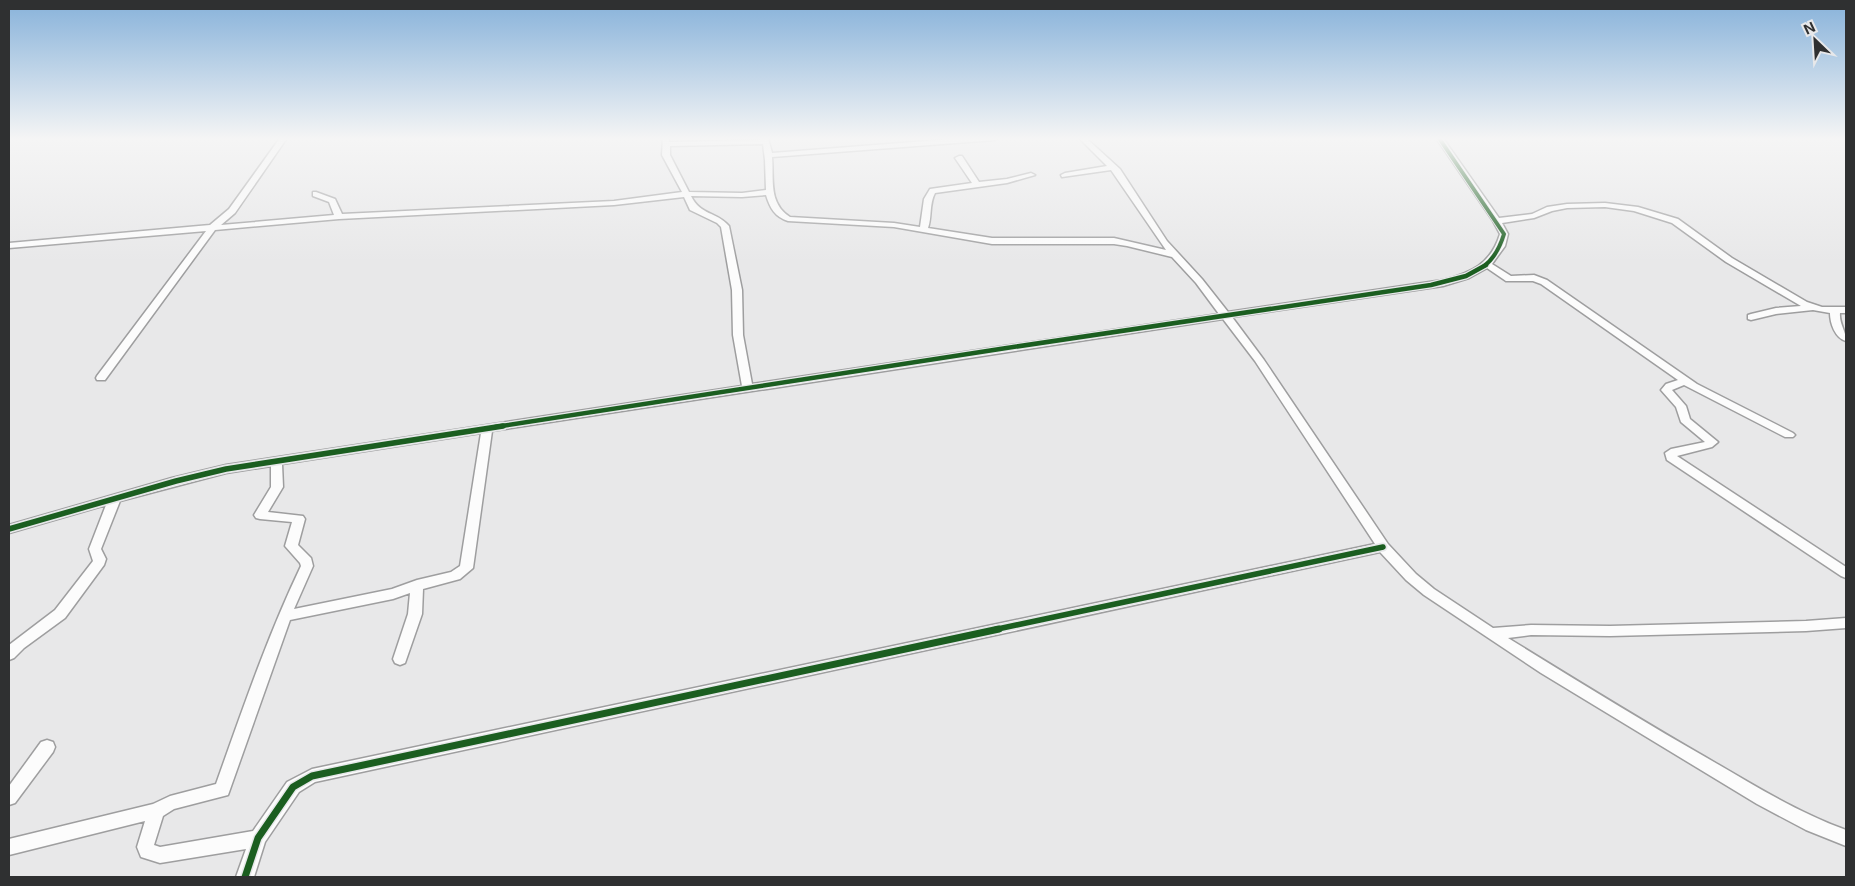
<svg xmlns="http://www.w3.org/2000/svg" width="1855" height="886" font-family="Inter,sans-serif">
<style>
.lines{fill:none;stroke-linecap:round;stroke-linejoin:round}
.street-casing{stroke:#9e9e9f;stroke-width:3}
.street{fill:#fcfcfc;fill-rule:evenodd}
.cycleway-far3-casing{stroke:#e7e8ea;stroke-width:5.5}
.cycleway-far2-casing{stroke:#e7e8ea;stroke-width:7}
.cycleway-far1-casing{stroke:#e7e8ea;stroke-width:9}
.cycleway-casing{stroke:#e7e8ea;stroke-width:10}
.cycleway-far3{stroke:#1b5e20;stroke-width:4}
.cycleway-far2{stroke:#1b5e20;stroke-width:4.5}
.cycleway-far1{stroke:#1b5e20;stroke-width:5.5}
.cycleway{stroke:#1b5e20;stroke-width:7}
</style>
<rect width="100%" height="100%" fill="#e8e8e9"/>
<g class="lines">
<defs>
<g id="street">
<path d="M 280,138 L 287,138 L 235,213 L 221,225 L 334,215 L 329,202 L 313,196 L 313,192 L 316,192 L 335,199 L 342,214 L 614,201 L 682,192 L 662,155 L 663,138 L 669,138 L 669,142 L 761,140 L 761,138 L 768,138 L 772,153 L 965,138 L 998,138 L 995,140 L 772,157 C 774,179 768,203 790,217 L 894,223 L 920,227 L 924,199 L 930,189 L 972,183 L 955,158 L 959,156 L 962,156 L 979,182 L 1007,179 L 1031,173 L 1035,175 L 1007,183 L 935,193 C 929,204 932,217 928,228 L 992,238 L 1114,238 L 1166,250 L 1111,170 L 1062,177 L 1061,175 L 1065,173 L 1107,166 L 1079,138 L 1086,138 L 1120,169 L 1167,241 L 1202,279 L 1228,312 L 1443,280 C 1471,273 1491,264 1500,234 L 1493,221 L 1436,138 L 1443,138 L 1499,218 L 1532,214 L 1547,207 L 1567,204 L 1605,203 L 1638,207 L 1678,219 L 1732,258 L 1807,302 L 1822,307 L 1846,307 L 1846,313 L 1840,313 C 1839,324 1846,330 1846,341 C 1835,338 1830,323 1830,313 L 1813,310 L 1776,314 L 1751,320 L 1748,319 L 1748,315 L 1751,314 L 1776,308 L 1801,306 L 1726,262 L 1672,223 L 1634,211 L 1605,207 L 1567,208 L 1552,211 L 1534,218 L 1502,223 L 1508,234 L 1505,246 L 1492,264 L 1511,276 L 1534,275 L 1547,280 L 1697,384 L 1793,433 L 1795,435 L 1793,437 L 1785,437 L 1684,385 L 1672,390 L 1686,406 L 1690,419 L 1718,442 L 1712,447 L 1677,456 L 1846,567 L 1846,578 L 1841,576 L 1667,460 L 1665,453 L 1671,449 L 1705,442 L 1681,422 L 1676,407 L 1661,390 L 1666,384 L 1678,380 L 1541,284 L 1533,281 L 1506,281 L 1487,268 L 1469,278 L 1443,286 L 1232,317 L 1264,360 L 1388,544 L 1416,574 L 1434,589 L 1493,628 L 1531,625 L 1610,626 L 1806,621 L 1846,618 L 1846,628 L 1806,631 L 1610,636 L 1531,635 L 1508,638 C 1576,680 1644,722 1714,762 C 1757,787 1799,813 1846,830 L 1846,846 L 1806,830 L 1757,804 L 1541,673 L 1424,595 L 1406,580 L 1380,552 L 315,782 L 299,792 L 265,842 L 254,877 L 236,877 L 246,849 L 160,863 L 141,857 L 137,847 L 145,821 L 9,855 L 9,839 L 153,804 L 170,796 L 216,784 C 242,711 267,637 301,566 L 300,563 L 285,546 L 292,522 L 260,519 L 256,518 L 254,515 L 271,487 L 271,466 L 226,473 L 120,501 L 101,549 L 106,559 L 104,565 L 65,618 L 24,648 L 14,658 L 9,660 L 9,645 L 55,610 L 93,561 L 89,549 L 106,505 L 9,533 L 9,525 L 172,478 L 226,465 L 742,386 L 733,335 L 732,290 L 721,227 L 717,223 L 690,210 L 684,197 L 614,205 L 339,219 L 215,230 L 105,380 L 97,380 L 96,378 L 97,376 L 206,231 L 9,248 L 9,243 L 210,225 L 229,209 ZM 763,144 L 765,160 L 766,190 L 742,193 L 689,192 L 670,155 L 670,146 ZM 766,195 C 770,208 775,217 788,221 L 894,227 L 992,244 L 1114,244 L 1127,246 L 1172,257 L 1196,283 L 1219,314 L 752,384 L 743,335 L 742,290 L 729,226 C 716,211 701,216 691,196 L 742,197 ZM 1223,319 L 1255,361 L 1375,544 L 312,769 L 287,782 L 253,831 L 160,847 L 154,845 L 163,816 L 174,809 L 228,795 L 290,620 L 393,599 L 410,593 L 408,614 L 393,659 L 395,663 L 400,665 L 405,663 L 422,614 L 423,589 L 460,579 L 473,568 L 492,431 ZM 481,433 L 460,566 L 451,572 L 417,580 L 392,589 L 294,609 L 313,566 L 311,558 L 298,545 L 305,519 L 303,516 L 268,512 L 283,487 L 282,464 Z"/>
<polygon points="47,740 53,742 55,747 53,752 15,803 9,805 9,786 41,742"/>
</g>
</defs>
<!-- street casing -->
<use href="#street" class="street-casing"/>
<!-- street -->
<use href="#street" class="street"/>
<defs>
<path id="cycleway-far3" d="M 1439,138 L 1504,234 C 1500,247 1495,258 1484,266"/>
<polyline id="cycleway-far2" points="495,427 1000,349 1431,285 1466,276 1486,265"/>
<g id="cycleway-far1">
<polyline points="9,529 176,481 226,469 503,426"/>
<polyline points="993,630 1383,547"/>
</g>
<polyline id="cycleway" points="245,877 258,838 293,787 312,776 999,629"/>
</defs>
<!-- cycleway-far3 casing -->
<use href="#cycleway-far3" class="cycleway-far3-casing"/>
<!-- cycleway-far2 casing -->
<use href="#cycleway-far2" class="cycleway-far2-casing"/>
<!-- cycleway-far1 casing -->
<use href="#cycleway-far1" class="cycleway-far1-casing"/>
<!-- cycleway casing -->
<use href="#cycleway" class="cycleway-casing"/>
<!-- cycleway-far3 -->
<use href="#cycleway-far3" class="cycleway-far3"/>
<!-- cycleway-far2 -->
<use href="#cycleway-far2" class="cycleway-far2"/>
<!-- cycleway-far1 -->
<use href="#cycleway-far1" class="cycleway-far1"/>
<!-- cycleway -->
<use href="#cycleway" class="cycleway"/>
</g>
<!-- sky -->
<linearGradient id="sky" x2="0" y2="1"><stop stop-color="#87b2da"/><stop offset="0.53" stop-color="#f5f5f5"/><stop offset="1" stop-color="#f5f5f5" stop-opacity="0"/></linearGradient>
<rect width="1855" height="262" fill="url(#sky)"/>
<!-- border -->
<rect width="1855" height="886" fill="none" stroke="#2f3031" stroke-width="20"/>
<!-- north arrow -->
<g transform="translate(1815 40) rotate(335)" stroke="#e7e8ea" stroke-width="4" paint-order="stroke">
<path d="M0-4L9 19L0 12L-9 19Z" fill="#2f3031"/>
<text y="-8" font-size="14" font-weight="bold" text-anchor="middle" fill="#2f3031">N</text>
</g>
</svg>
